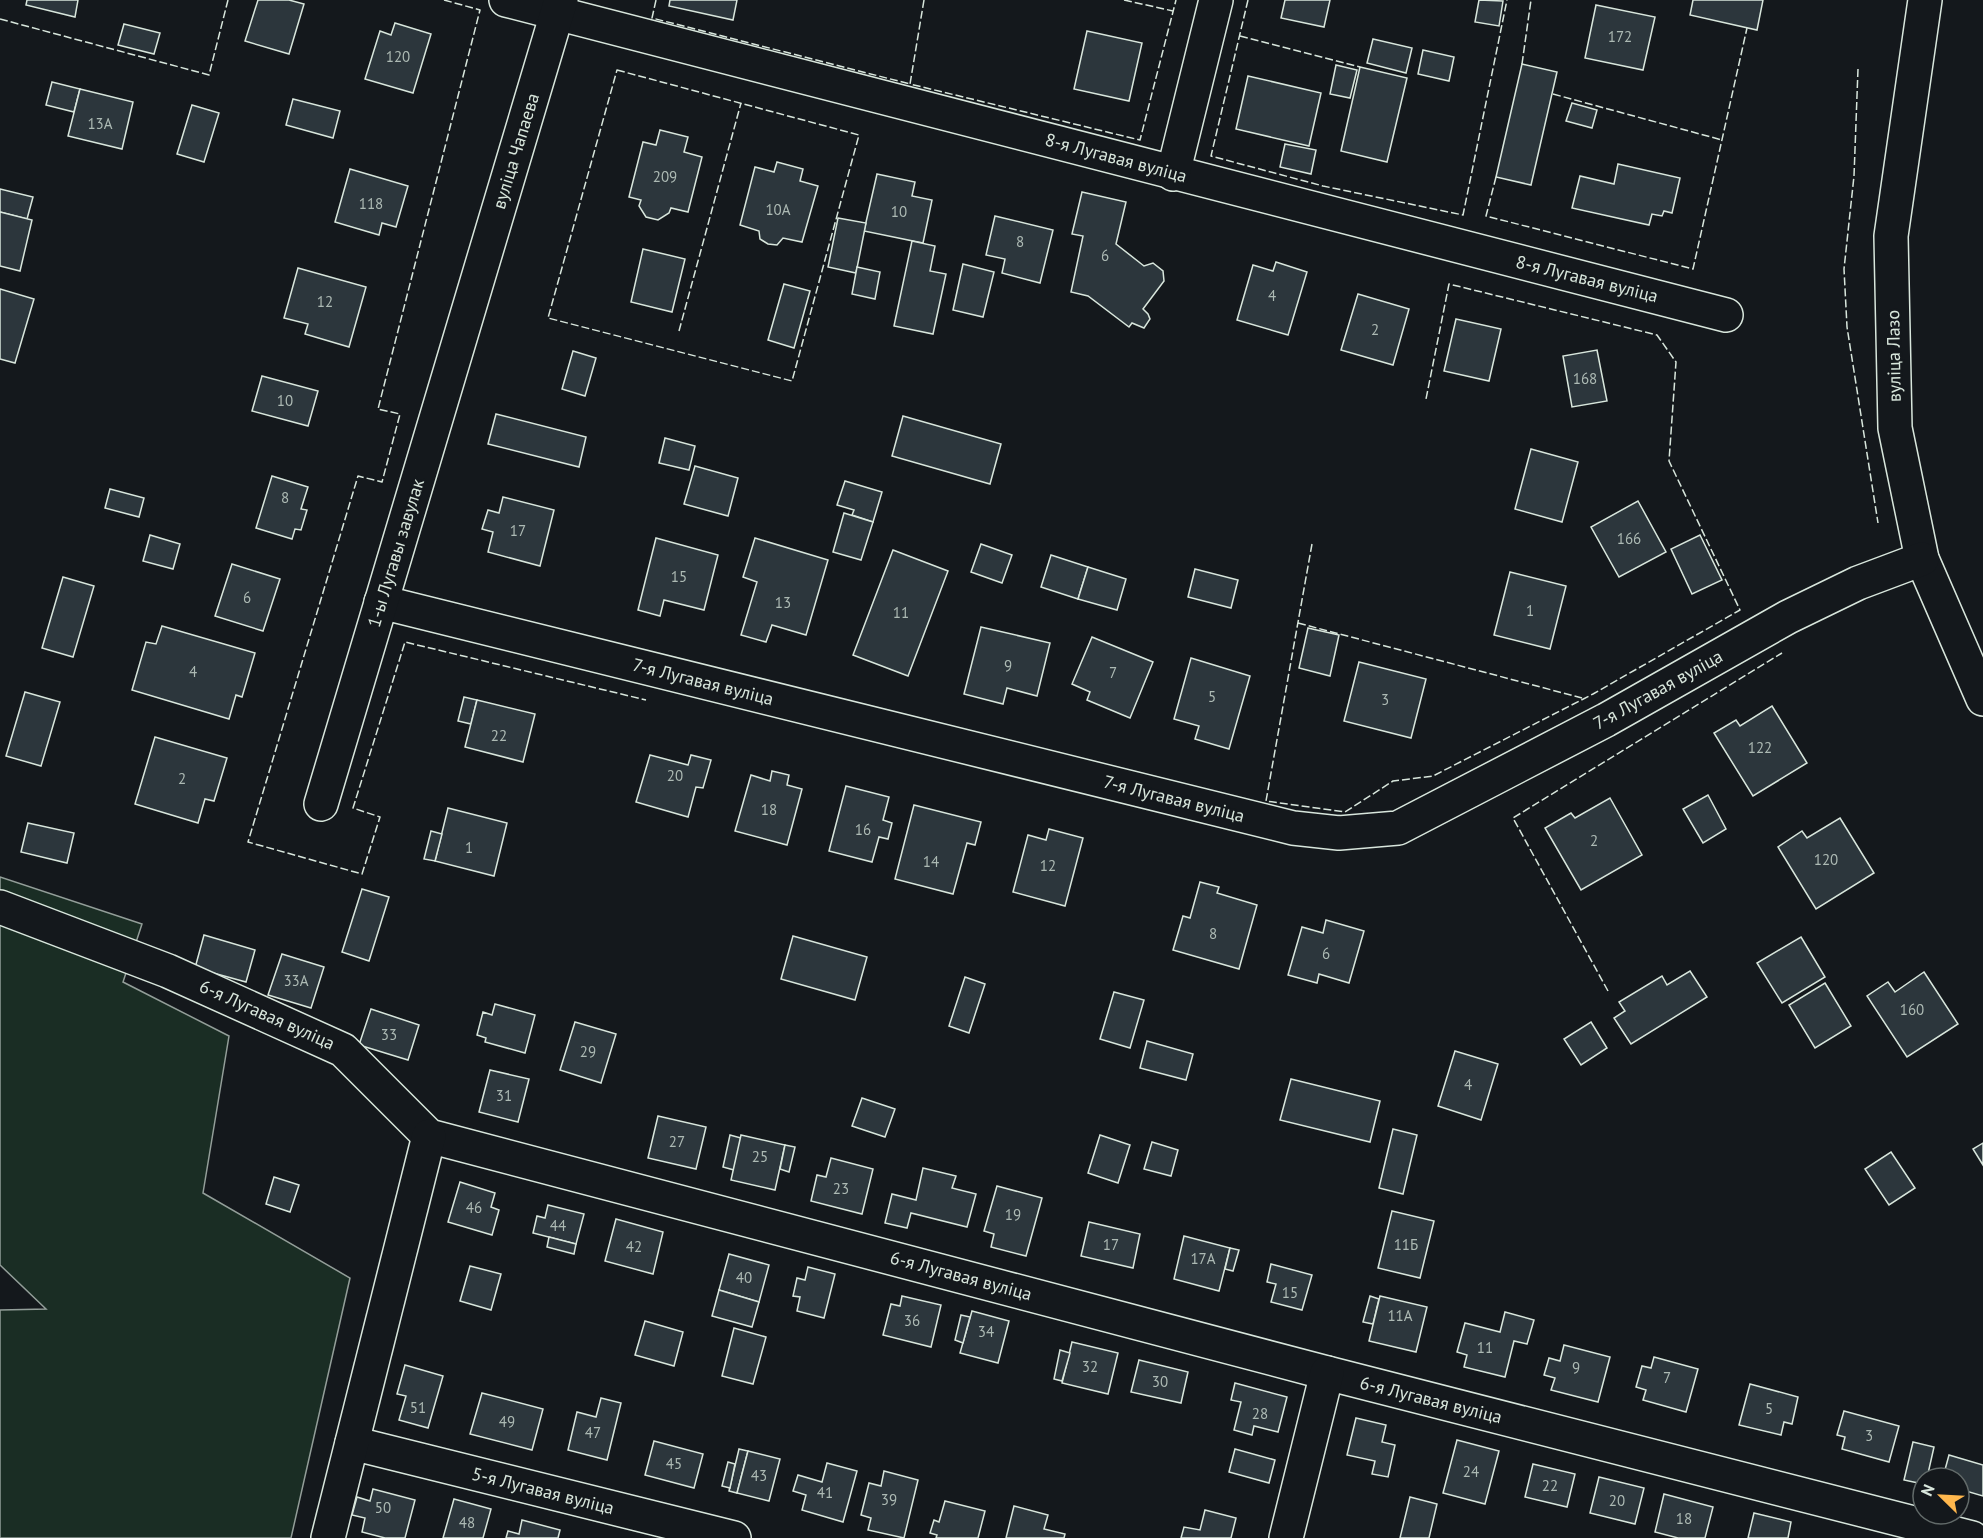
<svg xmlns="http://www.w3.org/2000/svg" width="1983" height="1538" font-family="'PT Sans',sans-serif">
<style>
.green{fill:#1a2d24;stroke:#939e99;stroke-width:1.5}
.building{fill:#2c363c;stroke:#d8e6dc;stroke-width:1.5}
.lines{fill:none;stroke-linecap:round;stroke-linejoin:round}
.minor-casing{stroke:#d8e6dc;stroke-width:36}
.minor{stroke:#14181c;stroke-width:33}
.fence{stroke:#d8e6dc;stroke-width:1.5;stroke-dasharray:8 3;stroke-linecap:butt}
.labels{text-anchor:middle;stroke-width:4.5;stroke-linejoin:round;paint-order:stroke}
.number-label{font-size:15px;fill:#adbab4}
.street-label{font-size:18px;fill:#d8e6dc;stroke:#14181c}
</style>
<rect width="100%" height="100%" fill="#14181c"/>
<!-- green -->
<polygon class="green" points="0,877 142,924 123,982 229,1036 203,1193 350,1278 291,1538 0,1538 0,1310 46,1309 0,1265"/>
<!-- building -->
<g class="building">
<polygon points="27,0 78,0 75,17 26,5"/>
<polygon points="258,0 289,0 304,4 289,54 245,41"/>
<polygon points="670,0 737,0 733,20 669,6"/>
<polygon points="1285,0 1330,0 1324,27 1281,18"/>
<polygon points="1479,0 1503,1 1499,26 1475,22"/>
<polygon points="1693,0 1763,0 1757,30 1690,15"/>
<polygon points="1596,5 1655,17 1643,70 1585,58"/>
<polygon points="395,23 431,34 413,93 365,79 380,31 391,35"/>
<polygon points="124,24 160,33 154,54 118,45"/>
<polygon points="1087,31 1142,43 1129,101 1074,89"/>
<polygon points="1373,39 1412,48 1406,73 1367,63"/>
<polygon points="1423,50 1454,57 1449,81 1418,74"/>
<polygon points="1522,64 1557,72 1531,185 1496,177"/>
<polygon points="1336,65 1357,70 1350,98 1330,94"/>
<polygon points="1360,67 1407,78 1387,162 1341,151"/>
<polygon points="1248,76 1321,93 1309,146 1236,129"/>
<polygon points="52,82 80,89 74,112 46,105"/>
<polygon points="80,89 133,102 122,149 68,136"/>
<polygon points="293,99 340,111 333,138 286,125"/>
<polygon points="1572,103 1597,110 1592,128 1566,121"/>
<polygon points="192,105 219,113 204,162 177,154"/>
<polygon points="660,130 688,137 684,152 702,157 688,212 671,208 669,213 658,220 646,217 639,206 641,200 629,197 643,142 656,145"/>
<polygon points="1285,144 1316,150 1311,174 1280,167"/>
<polygon points="777,162 803,169 800,181 818,186 802,242 783,238 777,245 768,244 760,239 759,231 740,225 755,167 774,172"/>
<polygon points="1618,164 1680,178 1672,213 1664,211 1662,216 1652,214 1649,225 1572,208 1580,176 1614,184"/>
<polygon points="350,169 408,186 396,227 382,223 379,235 335,222"/>
<polygon points="877,174 915,182 912,196 932,200 923,243 864,231"/>
<polygon points="0,189 33,197 27,219 0,212"/>
<polygon points="1082,192 1126,202 1116,244 1144,266 1153,263 1163,271 1164,281 1143,309 1148,314 1150,319 1144,328 1132,323 1129,327 1088,296 1071,292 1083,236 1072,234"/>
<polygon points="0,212 32,220 20,271 0,266"/>
<polygon points="995,216 1053,230 1040,283 1002,273 1005,259 986,255"/>
<polygon points="838,218 866,223 856,273 828,267"/>
<polygon points="912,241 935,246 930,271 946,274 933,334 894,326"/>
<polygon points="643,249 685,259 672,312 631,302"/>
<polygon points="1276,262 1307,272 1288,335 1237,320 1253,265 1273,271"/>
<polygon points="963,264 994,272 983,317 953,310"/>
<polygon points="857,267 880,272 875,299 852,294"/>
<polygon points="298,268 366,287 349,347 305,334 308,324 284,318"/>
<polygon points="784,284 810,291 794,348 768,340"/>
<polygon points="0,289 34,299 15,363 0,359"/>
<polygon points="1358,294 1409,309 1393,365 1341,350"/>
<polygon points="1456,319 1501,329 1489,381 1444,371"/>
<polygon points="1597,350 1607,401 1572,407 1563,356"/>
<polygon points="573,351 596,358 585,396 562,389"/>
<polygon points="262,376 318,391 308,426 252,411"/>
<polygon points="496,414 586,437 579,467 488,444"/>
<polygon points="903,416 1001,444 990,484 892,456"/>
<polygon points="665,438 695,446 689,470 659,463"/>
<polygon points="1531,449 1578,462 1562,522 1515,509"/>
<polygon points="695,466 738,478 728,516 684,504"/>
<polygon points="272,476 308,487 301,509 307,510 301,530 295,529 292,539 256,528"/>
<polygon points="845,481 882,492 873,522 852,515 854,510 837,505"/>
<polygon points="110,489 144,498 139,517 105,508"/>
<polygon points="503,497 554,510 540,566 488,552 493,532 482,529 488,510 499,513"/>
<polygon points="1638,501 1666,552 1619,577 1591,527"/>
<polygon points="844,513 873,522 861,560 833,552"/>
<polygon points="150,535 180,544 173,569 143,561"/>
<polygon points="1700,535 1722,580 1692,594 1671,549"/>
<polygon points="656,538 718,555 704,610 664,600 660,616 638,610"/>
<polygon points="755,538 828,560 806,635 772,625 766,642 741,635 757,582 743,577"/>
<polygon points="981,544 1012,555 1002,583 971,572"/>
<polygon points="893,550 948,571 908,676 853,655"/>
<polygon points="1051,555 1088,567 1078,599 1041,587"/>
<polygon points="232,564 280,579 263,631 215,616"/>
<polygon points="1088,567 1126,579 1117,610 1078,599"/>
<polygon points="1195,569 1238,580 1231,608 1188,597"/>
<polygon points="1510,572 1566,586 1550,649 1494,635"/>
<polygon points="63,577 94,586 73,657 42,648"/>
<polygon points="162,626 255,653 242,697 236,695 229,719 132,690 146,642 156,644"/>
<polygon points="981,627 1050,643 1037,696 1007,688 1003,704 964,694"/>
<polygon points="1308,628 1339,635 1330,676 1299,668"/>
<polygon points="1092,637 1153,662 1130,718 1087,700 1090,692 1072,684"/>
<polygon points="1191,658 1250,676 1229,749 1195,739 1199,726 1174,719"/>
<polygon points="1359,662 1426,679 1411,738 1344,721"/>
<polygon points="25,692 60,702 41,766 6,756"/>
<polygon points="464,697 477,700 471,724 458,721"/>
<polygon points="477,700 535,714 523,762 465,747"/>
<polygon points="1772,706 1807,763 1753,796 1714,733 1736,720 1740,726"/>
<polygon points="155,737 227,758 214,801 205,799 198,823 135,804"/>
<polygon points="650,755 688,765 691,755 711,760 703,788 696,787 688,817 636,802"/>
<polygon points="772,771 789,775 787,785 802,789 787,845 735,831 751,775 770,781"/>
<polygon points="846,786 889,797 883,820 892,823 888,839 879,837 872,862 829,851"/>
<polygon points="1708,795 1726,829 1703,843 1683,809"/>
<polygon points="1610,798 1642,855 1581,890 1545,828 1571,813 1575,818"/>
<polygon points="914,805 981,822 975,845 967,843 953,894 895,879"/>
<polygon points="448,808 507,823 494,876 435,861"/>
<polygon points="1840,818 1874,873 1816,909 1778,847 1802,831 1807,838"/>
<polygon points="28,823 74,833 67,863 21,852"/>
<polygon points="1049,829 1083,838 1065,906 1013,892 1028,835 1046,840"/>
<polygon points="431,831 442,834 435,861 424,859"/>
<polygon points="1200,882 1219,887 1217,893 1257,905 1239,969 1173,950 1183,916 1190,918"/>
<polygon points="362,889 389,897 369,961 342,952"/>
<polygon points="1326,920 1364,931 1349,983 1319,974 1317,983 1288,975 1302,927 1323,933"/>
<polygon points="204,935 255,950 246,982 195,968"/>
<polygon points="793,936 867,957 855,1000 781,979"/>
<polygon points="1801,937 1825,977 1782,1003 1757,963"/>
<polygon points="282,954 324,967 311,1008 268,995"/>
<polygon points="1690,971 1707,997 1631,1044 1614,1018 1625,1011 1619,1002 1662,976 1667,985"/>
<polygon points="1924,972 1958,1024 1907,1057 1867,996 1888,982 1895,992"/>
<polygon points="965,977 985,984 969,1033 949,1026"/>
<polygon points="1825,983 1851,1026 1815,1048 1789,1005"/>
<polygon points="1114,992 1144,1000 1130,1048 1100,1039"/>
<polygon points="495,1004 535,1015 525,1053 485,1042 486,1038 477,1035 483,1012 492,1015"/>
<polygon points="371,1009 419,1025 408,1060 359,1045"/>
<polygon points="575,1022 616,1034 601,1083 560,1070"/>
<polygon points="1591,1022 1607,1048 1581,1065 1564,1039"/>
<polygon points="1147,1041 1193,1054 1186,1080 1140,1068"/>
<polygon points="1455,1051 1498,1064 1481,1120 1438,1106"/>
<polygon points="490,1070 529,1079 518,1122 479,1112"/>
<polygon points="1291,1079 1380,1101 1370,1142 1280,1120"/>
<polygon points="862,1098 895,1109 885,1137 852,1126"/>
<polygon points="658,1116 706,1127 696,1169 648,1158"/>
<polygon points="1393,1129 1417,1135 1403,1194 1379,1188"/>
<polygon points="730,1135 741,1138 734,1170 723,1167"/>
<polygon points="741,1135 785,1145 775,1190 731,1180"/>
<polygon points="1100,1135 1130,1145 1118,1183 1088,1173"/>
<polygon points="1152,1142 1178,1150 1171,1176 1144,1169"/>
<polygon points="1983,1143 1983,1165 1973,1149"/>
<polygon points="785,1145 795,1147 789,1172 780,1169"/>
<polygon points="1891,1152 1915,1188 1889,1205 1865,1169"/>
<polygon points="831,1158 873,1169 862,1214 811,1201 817,1175 826,1177"/>
<polygon points="923,1168 956,1176 952,1188 976,1194 967,1227 911,1213 907,1228 885,1223 892,1194 916,1200"/>
<polygon points="274,1177 299,1185 290,1212 266,1204"/>
<polygon points="460,1182 495,1193 491,1207 499,1210 492,1235 448,1222"/>
<polygon points="997,1186 1042,1198 1026,1256 991,1247 994,1234 984,1231"/>
<polygon points="548,1205 584,1214 576,1244 533,1233 537,1216 545,1218"/>
<polygon points="1392,1211 1434,1221 1420,1278 1378,1268"/>
<polygon points="616,1219 663,1232 653,1274 605,1261"/>
<polygon points="1089,1222 1140,1234 1133,1268 1081,1256"/>
<polygon points="1184,1236 1230,1248 1219,1291 1174,1279"/>
<polygon points="549,1237 576,1244 574,1254 547,1247"/>
<polygon points="1230,1248 1239,1250 1233,1271 1225,1269"/>
<polygon points="729,1254 769,1265 759,1302 719,1290"/>
<polygon points="1271,1264 1312,1275 1302,1310 1271,1302 1276,1284 1267,1282"/>
<polygon points="470,1266 501,1274 491,1310 460,1301"/>
<polygon points="808,1267 835,1274 824,1318 797,1311 800,1297 793,1296 797,1278 805,1280"/>
<polygon points="719,1290 759,1302 752,1327 712,1316"/>
<polygon points="902,1296 941,1305 931,1347 883,1335 891,1304 900,1306"/>
<polygon points="1370,1296 1379,1299 1373,1324 1363,1322"/>
<polygon points="1380,1296 1427,1307 1416,1352 1369,1341"/>
<polygon points="972,1311 1009,1321 998,1363 960,1353"/>
<polygon points="1505,1312 1534,1320 1527,1344 1514,1341 1505,1377 1464,1367 1467,1355 1457,1352 1465,1323 1500,1332"/>
<polygon points="961,1315 970,1317 963,1343 955,1340"/>
<polygon points="645,1321 683,1332 674,1366 635,1355"/>
<polygon points="734,1328 766,1337 753,1384 722,1376"/>
<polygon points="1072,1342 1118,1353 1108,1394 1062,1383"/>
<polygon points="1564,1345 1610,1357 1598,1402 1551,1390 1555,1378 1544,1375 1549,1358 1560,1361"/>
<polygon points="1060,1350 1070,1353 1062,1381 1054,1379"/>
<polygon points="1654,1357 1698,1369 1686,1412 1643,1400 1646,1390 1636,1387 1642,1366 1651,1368"/>
<polygon points="1139,1360 1188,1372 1181,1403 1131,1392"/>
<polygon points="405,1365 443,1376 428,1428 399,1420 406,1396 397,1394"/>
<polygon points="1235,1383 1287,1397 1278,1432 1254,1426 1252,1435 1234,1430 1241,1402 1231,1400"/>
<polygon points="1750,1384 1798,1397 1792,1424 1784,1422 1781,1435 1739,1425"/>
<polygon points="482,1393 543,1409 532,1450 470,1434"/>
<polygon points="601,1398 621,1403 607,1460 568,1450 577,1412 596,1417"/>
<polygon points="1844,1411 1899,1426 1889,1462 1842,1449 1845,1437 1837,1435"/>
<polygon points="1356,1418 1386,1425 1382,1442 1395,1445 1388,1477 1372,1474 1375,1461 1347,1455"/>
<polygon points="1457,1440 1499,1451 1485,1504 1443,1493"/>
<polygon points="654,1441 703,1454 694,1488 645,1475"/>
<polygon points="1913,1442 1934,1447 1927,1478 1923,1478 1923,1484 1904,1480"/>
<polygon points="739,1449 748,1451 737,1493 729,1491"/>
<polygon points="1235,1449 1275,1460 1269,1483 1229,1472"/>
<polygon points="748,1451 780,1459 769,1501 737,1493"/>
<polygon points="1949,1455 1983,1465 1983,1496 1959,1489 1959,1478 1943,1477"/>
<polygon points="728,1462 735,1464 730,1488 722,1486"/>
<polygon points="827,1463 857,1471 843,1522 802,1510 806,1495 793,1491 798,1475 822,1482"/>
<polygon points="1533,1464 1575,1474 1567,1507 1525,1497"/>
<polygon points="884,1471 918,1480 904,1538 868,1530 871,1518 861,1515 869,1483 881,1486"/>
<polygon points="1599,1477 1644,1488 1635,1524 1590,1513"/>
<polygon points="373,1489 415,1500 405,1538 385,1538 362,1532 365,1518 352,1515 357,1497 370,1501"/>
<polygon points="1664,1494 1713,1507 1705,1538 1678,1538 1655,1532"/>
<polygon points="1410,1497 1437,1504 1429,1538 1400,1538"/>
<polygon points="454,1499 491,1509 483,1538 443,1538"/>
<polygon points="945,1501 985,1511 978,1538 936,1538 937,1535 930,1533 934,1520 939,1522"/>
<polygon points="1014,1506 1048,1515 1044,1529 1065,1534 1064,1538 1006,1538"/>
<polygon points="1205,1510 1236,1518 1231,1538 1181,1538 1184,1527 1200,1530"/>
<polygon points="1754,1513 1791,1522 1788,1538 1748,1538"/>
<polygon points="522,1520 560,1530 558,1538 506,1538 508,1531 519,1534"/>
</g>
<g class="lines">
<defs>
<g id="minor">
<polyline points="506,0 1726,315"/>
<polyline points="1925,0 1891,236 1895,428 1922,559 1983,699"/>
<polyline points="1173,174 1216,0"/>
<polyline points="381,602 1293,828 1339,833 1398,828 1606,720 1788,617 1858,583 1922,559"/>
<polyline points="321,804 561,0"/>
<polyline points="0,907 168,971 343,1050 429,1136 1327,1373 1972,1538"/>
<polyline points="352,1443 734,1538"/>
<polyline points="328,1538 429,1136"/>
<polyline points="1286,1538 1327,1373"/>
</g>
</defs>
<!-- minor casing -->
<use href="#minor" class="minor-casing"/>
<!-- minor -->
<use href="#minor" class="minor"/>
<!-- fence -->
<g class="fence">
<polyline points="444,0 480,10 378,409 400,414 382,482 358,476 248,842 362,874 380,817 353,808 405,642 646,700"/>
<polyline points="656,0 652,18 910,84"/>
<polyline points="924,0 910,84 1140,140 1176,0"/>
<polyline points="1124,0 1173,11"/>
<polyline points="1248,0 1211,156 1323,186 1463,215 1507,0"/>
<polyline points="0,19 209,75 228,0"/>
<polyline points="1240,36 1360,67"/>
<polyline points="1522,64 1531,0"/>
<polyline points="1858,69 1854,176 1844,269 1847,327 1878,523"/>
<polygon points="617,70 859,135 792,381 548,318"/>
<polyline points="1553,94 1722,140"/>
<polyline points="1496,177 1486,216 1693,269 1747,28"/>
<polyline points="679,331 741,103"/>
<polyline points="1312,544 1266,801 1345,812 1393,781 1433,776 1593,694 1740,610 1669,461 1676,362 1657,335 1449,284 1426,399"/>
<polyline points="1298,623 1582,698"/>
<polyline points="1608,991 1513,818 1782,653"/>
</g>
</g>
<g class="labels">
<!-- number labels -->
<g class="number-label">
<text x="1620" y="42">172</text>
<text x="398" y="62">120</text>
<text x="100" y="129">13А</text>
<text x="665" y="182">209</text>
<text x="371" y="209">118</text>
<text x="778" y="215">10А</text>
<text x="899" y="217">10</text>
<text x="1020" y="247">8</text>
<text x="1105" y="261">6</text>
<text x="1272" y="301">4</text>
<text x="325" y="307">12</text>
<text x="1375" y="335">2</text>
<text x="1585" y="384">168</text>
<text x="285" y="406">10</text>
<text x="285" y="503">8</text>
<text x="518" y="536">17</text>
<text x="1629" y="544">166</text>
<text x="679" y="582">15</text>
<text x="247" y="603">6</text>
<text x="783" y="608">13</text>
<text x="1530" y="616">1</text>
<text x="901" y="618">11</text>
<text x="1008" y="671">9</text>
<text x="193" y="677">4</text>
<text x="1113" y="678">7</text>
<text x="1212" y="702">5</text>
<text x="1385" y="705">3</text>
<text x="499" y="741">22</text>
<text x="1760" y="753">122</text>
<text x="675" y="781">20</text>
<text x="182" y="784">2</text>
<text x="769" y="815">18</text>
<text x="863" y="835">16</text>
<text x="1594" y="846">2</text>
<text x="469" y="853">1</text>
<text x="1826" y="865">120</text>
<text x="931" y="867">14</text>
<text x="1048" y="871">12</text>
<text x="1213" y="939">8</text>
<text x="1326" y="959">6</text>
<text x="296" y="986">33А</text>
<text x="1912" y="1015">160</text>
<text x="389" y="1040">33</text>
<text x="588" y="1057">29</text>
<text x="1468" y="1090">4</text>
<text x="504" y="1101">31</text>
<text x="677" y="1147">27</text>
<text x="760" y="1162">25</text>
<text x="841" y="1194">23</text>
<text x="474" y="1213">46</text>
<text x="1013" y="1220">19</text>
<text x="558" y="1231">44</text>
<text x="1111" y="1250">17</text>
<text x="1406" y="1250">11Б</text>
<text x="634" y="1252">42</text>
<text x="1203" y="1264">17А</text>
<text x="744" y="1283">40</text>
<text x="1290" y="1298">15</text>
<text x="1400" y="1321">11А</text>
<text x="912" y="1326">36</text>
<text x="986" y="1337">34</text>
<text x="1485" y="1353">11</text>
<text x="1090" y="1372">32</text>
<text x="1576" y="1373">9</text>
<text x="1667" y="1383">7</text>
<text x="1160" y="1387">30</text>
<text x="418" y="1413">51</text>
<text x="1769" y="1414">5</text>
<text x="1260" y="1419">28</text>
<text x="507" y="1427">49</text>
<text x="593" y="1438">47</text>
<text x="1869" y="1441">3</text>
<text x="674" y="1469">45</text>
<text x="1471" y="1477">24</text>
<text x="759" y="1481">43</text>
<text x="1550" y="1491">22</text>
<text x="825" y="1498">41</text>
<text x="889" y="1505">39</text>
<text x="1617" y="1506">20</text>
<text x="383" y="1513">50</text>
<text x="1684" y="1524">18</text>
<text x="467" y="1528">48</text>
</g>
<!-- street labels -->
<g class="street-label">
<text transform="translate(516 151) rotate(-73)" y="6">вуліца Чапаева</text>
<text transform="translate(1116 158) rotate(15)" y="6">8-я Лугавая вуліца</text>
<text transform="translate(1587 279) rotate(14)" y="6">8-я Лугавая вуліца</text>
<text transform="translate(1894 356) rotate(-91)" y="6">вуліца Лазо</text>
<text transform="translate(396 553) rotate(-73)" y="6">1-ы Лугавы завулак</text>
<text transform="translate(703 682) rotate(14)" y="6">7-я Лугавая вуліца</text>
<text transform="translate(1658 690) rotate(-29)" y="6">7-я Лугавая вуліца</text>
<text transform="translate(1174 799) rotate(14)" y="6">7-я Лугавая вуліца</text>
<text transform="translate(267 1015) rotate(24)" y="6">6-я Лугавая вуліца</text>
<text transform="translate(961 1276) rotate(15)" y="6">6-я Лугавая вуліца</text>
<text transform="translate(1431 1400) rotate(14)" y="6">6-я Лугавая вуліца</text>
<text transform="translate(543 1491) rotate(14)" y="6">5-я Лугавая вуліца</text>
</g>
</g>
<!-- north arrow -->
<g transform="translate(1941 1496) rotate(294)"><circle r="28" fill="#14181c" stroke="#626a69" stroke-width="1.5"/>
<path d="M0-4.5L10 22L0 15L-10 22Z" fill="#ffb74d"/>
<text y="-9" font-size="16" font-weight="bold" text-anchor="middle" fill="#d8e6dc">N</text>
</g>
</svg>
